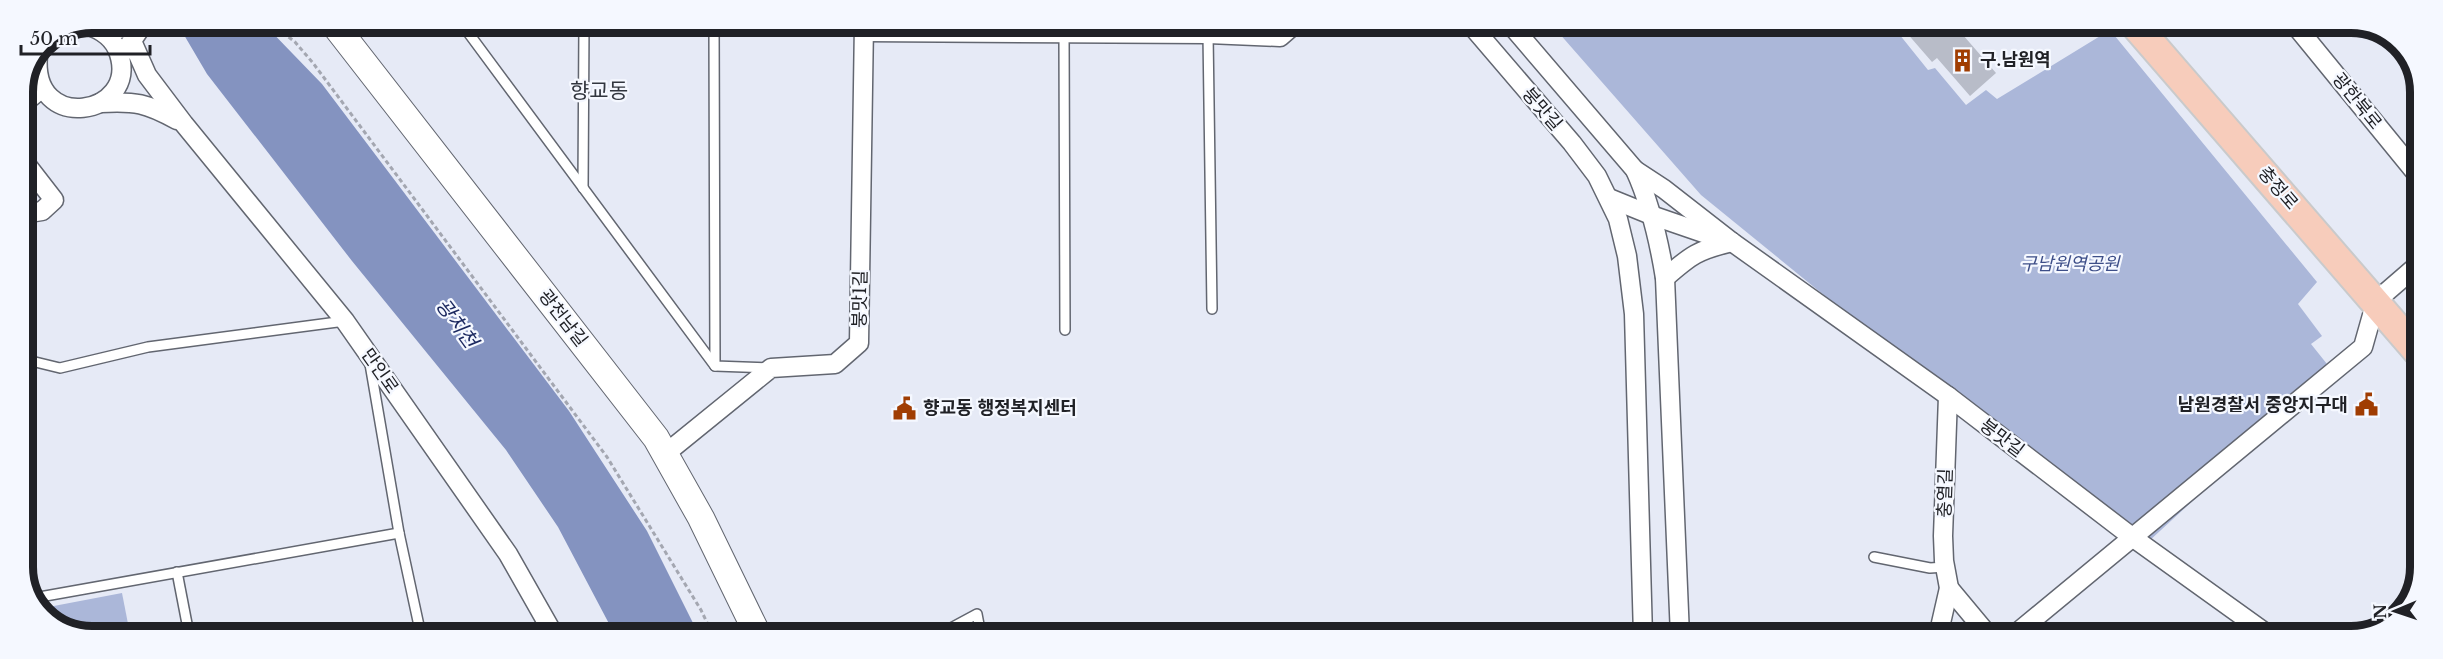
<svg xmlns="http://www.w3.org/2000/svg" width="2443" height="659" font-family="'Libre Baskerville','Noto Sans KR',serif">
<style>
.green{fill:#abb7d9}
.water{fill:#8493c0}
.building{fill:#b8bcc8}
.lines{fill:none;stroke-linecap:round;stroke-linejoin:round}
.lane-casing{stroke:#626670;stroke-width:12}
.street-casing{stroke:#626670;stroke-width:21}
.secondary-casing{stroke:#626670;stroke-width:28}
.primary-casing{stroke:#c9cacb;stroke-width:32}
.path{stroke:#a4a7b1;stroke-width:3;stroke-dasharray:4.5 3;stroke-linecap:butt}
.lane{stroke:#fff;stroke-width:9}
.street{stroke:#fff;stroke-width:18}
.secondary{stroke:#fff;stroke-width:26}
.primary{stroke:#f7ccbb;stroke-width:28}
.labels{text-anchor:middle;stroke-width:4.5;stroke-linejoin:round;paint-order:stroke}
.poi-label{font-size:18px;font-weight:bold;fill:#202126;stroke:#f5f8ff;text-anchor:start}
.street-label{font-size:18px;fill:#202126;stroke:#f5f8ff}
.park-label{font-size:18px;font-style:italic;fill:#3d4e88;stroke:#f5f8ff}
.water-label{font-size:20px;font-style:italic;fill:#1c2960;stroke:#f5f8ff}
.quarter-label{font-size:21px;fill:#32363f;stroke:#f5f8ff}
.rim{fill:none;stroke:#202126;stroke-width:8}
</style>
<rect width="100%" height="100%" fill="#e6eaf6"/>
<!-- green -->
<g class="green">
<polygon points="1551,24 1891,24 1928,70 1935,68 1966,105 1986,90 1997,99 2110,30 2317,282 2298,304 2322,336 2311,344 2327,364 2306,383 2312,391 2148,542 1948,396 1701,195"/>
<polygon points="122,593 130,634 75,634 40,612 38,609"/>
</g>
<!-- water -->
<polygon class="water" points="177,23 263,23 322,84 569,411 647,531 699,635 615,635 558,527 506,450 352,261 207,74"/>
<!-- building -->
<polygon class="building" points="1899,24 1975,24 1963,35 1996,73 1970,96 1937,58 1932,62"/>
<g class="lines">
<defs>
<g id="lane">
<polyline points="467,23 467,31 715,366 768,368"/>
<polyline points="714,23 715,366"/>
<polyline points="1064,34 1065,330"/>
<polyline points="1208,34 1212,309"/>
<polyline points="583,188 584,23"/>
<polyline points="23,359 60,368 148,347 345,321"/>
<polyline points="370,364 399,533 421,635"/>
<polyline points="1874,557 1930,568 1945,567"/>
<polyline points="177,572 189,634"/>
<polyline points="34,598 399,533"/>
<polyline points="938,635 977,614 981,635"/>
</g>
<g id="street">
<polyline points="1470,24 1572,143 1597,176 1618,219 1627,256 1634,314 1643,636"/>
<path d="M 1510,24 L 1635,170 C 1651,205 1659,241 1665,278 L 1680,636"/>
<polyline points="2295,25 2420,178"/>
<polyline points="864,32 1208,34 1280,37 1295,24"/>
<polyline points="104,33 142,23"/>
<polyline points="132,41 147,75 184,124 345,321 508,554 554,635"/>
<polyline points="125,51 144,23"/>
<path d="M 38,55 C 30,135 139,116 119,54 C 114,38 102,30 86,25"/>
<path d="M 100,103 C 136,101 146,103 177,120"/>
<polyline points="23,104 42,88 32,81"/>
<polyline points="23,160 54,200 42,211 23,214"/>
<polyline points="1635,170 1664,189 1732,242 1948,396 2132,537 2270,636"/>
<polyline points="1609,198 1651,215 1718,238"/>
<path d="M 1665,278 C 1691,255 1698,250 1732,242"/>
<polyline points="665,454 771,368 835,364 859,343 864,23"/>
<polyline points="1949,588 1989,636"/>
<polyline points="1941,636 1941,623 1949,588 1944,561 1943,536 1948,396"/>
<polyline points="2013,636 2363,347 2376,301 2420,263"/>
</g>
<polyline id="secondary" points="333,23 656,438 701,518 758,635"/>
<polyline id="primary" points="2135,25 2419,353"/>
</defs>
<!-- lane casing -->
<use href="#lane" class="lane-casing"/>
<!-- street casing -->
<use href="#street" class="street-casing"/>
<!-- secondary casing -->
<use href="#secondary" class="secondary-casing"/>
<!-- primary casing -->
<use href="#primary" class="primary-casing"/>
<!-- path -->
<polyline class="path" points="271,23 295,42 313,63 607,457 701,610 713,635"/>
<!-- lane -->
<use href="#lane" class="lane"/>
<!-- street -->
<use href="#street" class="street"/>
<!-- secondary -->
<use href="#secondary" class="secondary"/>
<!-- primary -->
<use href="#primary" class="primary"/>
</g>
<!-- icons -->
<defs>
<symbol id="building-bare" viewBox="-9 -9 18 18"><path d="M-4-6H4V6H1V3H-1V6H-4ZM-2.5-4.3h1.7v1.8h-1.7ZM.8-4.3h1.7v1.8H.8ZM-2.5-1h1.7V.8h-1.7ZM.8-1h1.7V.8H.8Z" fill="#a03d02" stroke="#f5f8ff" stroke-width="2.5" paint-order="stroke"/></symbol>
<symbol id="civic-bare" viewBox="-9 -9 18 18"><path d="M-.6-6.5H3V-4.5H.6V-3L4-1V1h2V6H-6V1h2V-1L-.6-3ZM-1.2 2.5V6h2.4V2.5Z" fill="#a03d02" stroke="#f5f8ff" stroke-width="2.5" paint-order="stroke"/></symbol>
</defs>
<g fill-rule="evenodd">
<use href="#building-bare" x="1946" y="44" width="33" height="33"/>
<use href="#civic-bare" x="2350" y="388" width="33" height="33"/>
<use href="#civic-bare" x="888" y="392" width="33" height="33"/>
</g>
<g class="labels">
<!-- poi labels -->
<g class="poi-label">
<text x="1980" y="66">구.남원역</text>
<text x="2348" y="411" text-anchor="end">남원경찰서 중앙지구대</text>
<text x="923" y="414">향교동 행정복지센터</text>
</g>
<!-- street labels -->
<g class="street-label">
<text transform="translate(2357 101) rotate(51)" y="6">광한북로</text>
<text transform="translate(1542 109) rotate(49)" y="6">붕맛길</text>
<text transform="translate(2278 188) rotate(49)" y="6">충정로</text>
<text transform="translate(860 299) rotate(-89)" y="6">붕맛1길</text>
<text transform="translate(563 318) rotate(52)" y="6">광천남길</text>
<text transform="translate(380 371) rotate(55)" y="6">만인로</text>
<text transform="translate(2002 438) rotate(37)" y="6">붕맛길</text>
<text transform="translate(1945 493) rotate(-88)" y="6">충열길</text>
</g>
<!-- park labels -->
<g class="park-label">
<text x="2070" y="270">구남원역공원</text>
</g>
<!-- water labels -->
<g class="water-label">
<text transform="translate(457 323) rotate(54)" y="7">광치천</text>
</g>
<!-- quarter labels -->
<g class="quarter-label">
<text x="599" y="98">향교동</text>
</g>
</g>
<!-- crop -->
<path d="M0 0H2443V659H0ZM92 33H2351A59 59 0 0 1 2410 92V567A59 59 0 0 1 2351 626H92A59 59 0 0 1 33 567V92A59 59 0 0 1 92 33Z" fill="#f5f8ff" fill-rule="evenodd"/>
<path class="rim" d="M92 33H2351A59 59 0 0 1 2410 92V567A59 59 0 0 1 2351 626H92A59 59 0 0 1 33 567V92A59 59 0 0 1 92 33Z"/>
<!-- north arrow -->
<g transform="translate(2395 611) rotate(268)" stroke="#f5f8ff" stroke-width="4.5" paint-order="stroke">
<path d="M0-4.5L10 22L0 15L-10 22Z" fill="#202126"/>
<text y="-9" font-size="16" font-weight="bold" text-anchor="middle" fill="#202126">N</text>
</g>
<!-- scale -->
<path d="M21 45v9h129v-9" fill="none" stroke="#202126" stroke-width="3"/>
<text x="30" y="45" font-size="18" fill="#202126" stroke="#f5f8ff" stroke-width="4.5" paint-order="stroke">50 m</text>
</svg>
